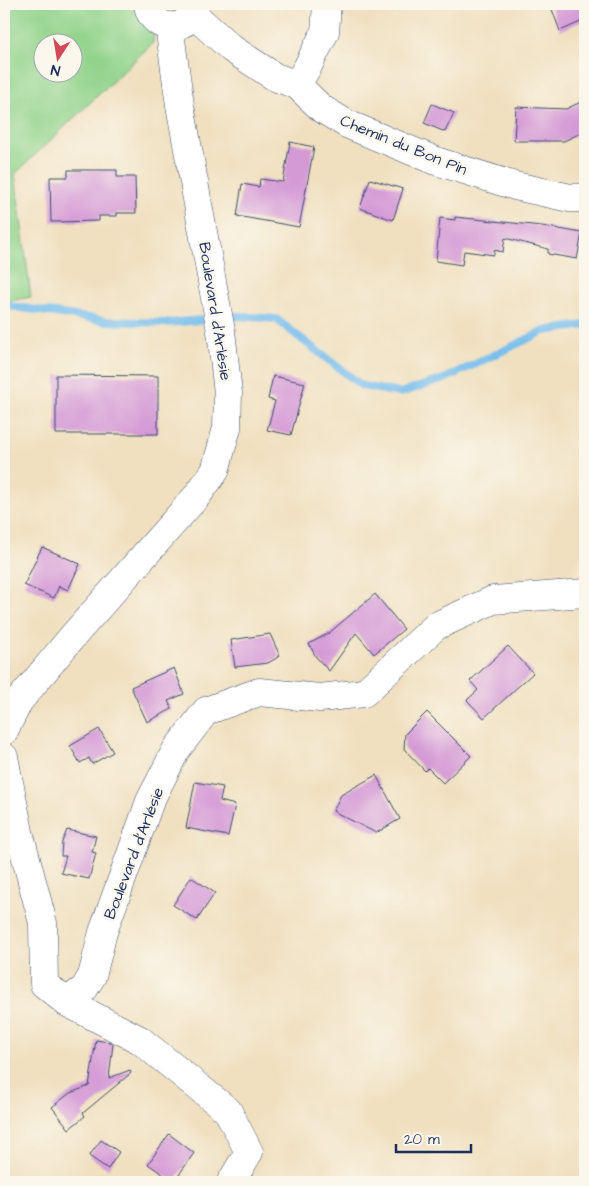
<svg xmlns="http://www.w3.org/2000/svg" width="589" height="1186" font-family="'Architects Daughter',sans-serif">
<style>
.green{fill:#91d38b;stroke:#568174;fill-rule:evenodd}
.lines{fill:none;stroke-linecap:round;stroke-linejoin:round}
.stream{stroke:#74bdec;stroke-width:8}
.building{fill:#d49ad6}
.minor-casing{stroke:#3b4a6d;stroke-width:29}
.minor{stroke:#fff;stroke-width:28}
.labels{text-anchor:middle;stroke-width:4.5;stroke-linejoin:round;paint-order:stroke}
.street-label{font-size:16px;fill:#1b2f5e;stroke:#fbf7ec}
</style>
<rect width="100%" height="100%" fill="#fbf7ec"/>
<filter id="ink" filterUnits="userSpaceOnUse"><feTurbulence type="fractalNoise" baseFrequency=".02" numOctaves="2"/><feDisplacementMap in="SourceGraphic" scale="10" xChannelSelector="R" yChannelSelector="G"/><feConvolveMatrix kernelMatrix="1 2 1 2 8 2 1 2 1" color-interpolation-filters="sRGB"/></filter>
<filter id="wash" filterUnits="userSpaceOnUse"><feTurbulence type="fractalNoise" baseFrequency=".0096" numOctaves="4" result="noise"/><feDisplacementMap in="SourceGraphic" scale="20" xChannelSelector="R" yChannelSelector="G"/><feGaussianBlur stdDeviation="1.12" result="paint"/><feColorMatrix in="noise" values="0 0 0 0 0 0 0 0 0 0 0 0 0 0 0 0 0 1.4 0 .05"/><feComposite in="paint" operator="in"/></filter>
<g filter="url(#wash)">
<rect width="100%" height="100%" fill="#f0e0c0"/>
<!-- green -->
<path class="green" d="M 4,4 L 156,4 L 153,43 L 15,174 L 31,297 L 4,302 ZM 42,42 L 72,42 L 72,72 L 42,72 Z"/>
<g class="lines">
<!-- stream -->
<g class="stream">
<polyline points="4,308 10,306 107,321 167,323 213,319"/>
<polyline points="224,318 239,316 276,319 362,386 400,393 444,379 544,331 585,325"/>
</g>
</g>
<g id="blocks">
<!-- building -->
<g class="building">
<polygon points="550,4 585,4 585,20 560,31"/>
<polygon points="585,100 585,131 564,141 514,141 516,107 566,109"/>
<polygon points="432,104 454,113 445,132 424,123"/>
<polygon points="290,142 314,147 299,227 237,216 242,184 259,187 260,179 283,182"/>
<polygon points="68,170 117,170 117,177 135,177 136,213 117,213 117,216 99,216 99,221 51,222 50,177 68,177"/>
<polygon points="370,179 403,189 393,220 360,208"/>
<polygon points="455,217 542,226 582,233 577,259 548,254 548,249 505,238 503,252 494,250 494,255 464,251 462,265 436,261 440,218 455,220"/>
<polygon points="56,375 158,376 158,434 56,434"/>
<polygon points="273,376 305,383 291,435 267,430 275,401 268,399"/>
<polygon points="42,547 80,564 68,590 59,586 54,598 24,585"/>
<polygon points="375,594 404,629 374,654 356,633 329,671 316,657 309,644 329,633"/>
<polygon points="270,634 280,656 268,663 235,667 231,640"/>
<polygon points="508,646 533,673 484,718 467,700 478,690 470,681"/>
<polygon points="174,668 184,694 168,701 172,709 147,722 131,687"/>
<polygon points="427,712 471,756 443,783 428,768 425,771 404,749 405,734"/>
<polygon points="99,729 113,752 92,764 89,758 80,763 70,746"/>
<polygon points="376,775 400,819 376,833 333,811 341,795"/>
<polygon points="195,782 223,787 220,801 235,805 228,836 186,828"/>
<polygon points="67,830 96,836 92,852 96,853 89,879 61,873 66,856 61,856 62,842"/>
<polygon points="191,877 215,893 197,920 173,905"/>
<polygon points="96,1040 110,1042 113,1044 109,1078 130,1070 131,1073 83,1113 85,1116 69,1129 52,1107 70,1093 89,1086"/>
<polygon points="169,1134 194,1153 174,1182 148,1164"/>
<polygon points="101,1140 119,1152 108,1169 89,1156"/>
</g>
</g>
</g>
<g filter="url(#ink)">
<use href="#blocks" fill-opacity="0" stroke="#3b4a6d" stroke-width="1"/>
<g class="lines">
<defs>
<g id="minor">
<path d="M 148,4 C 150,24 172,33 188,20"/>
<polyline points="193,14 232,49 275,77 297,85 322,109 347,124 436,161 515,186 570,198 585,198"/>
<polyline points="297,85 308,66 325,32 327,4"/>
<polyline points="4,731 19,701 73,636 196,497 215,471 227,428 228,393 221,331 180,105 171,40 171,27"/>
<polyline points="4,757 19,832 43,923 44,984 66,1002 140,1040 228,1111 249,1152 231,1182"/>
<polyline points="66,1002 84,989 92,976 103,932 150,801 176,750 206,711 259,692 320,698 364,693 436,626 493,600 585,593"/>
</g>
</defs>
<!-- minor casing -->
<use href="#minor" class="minor-casing"/>
<!-- minor -->
<use href="#minor" class="minor"/>
</g>
</g>
<g class="labels">
<!-- street labels -->
<g class="street-label">
<text transform="translate(404 144) rotate(22)" y="6">Chemin du Bon Pin</text>
<text transform="translate(216 311) rotate(81)" y="6">Boulevard d'Arlésie</text>
<text transform="translate(133 853) rotate(-69)" y="6">Boulevard d'Arlésie</text>
</g>
</g>
<!-- margin -->
<rect width="589" height="1186" fill="none" stroke="#fbf7ec" stroke-width="20"/>
<!-- north arrow -->
<g transform="translate(58 58) rotate(192)"><circle r="24" fill="#fbf7ec" stroke="#a1a7b3"/>
<path d="M0-4L9 19L0 12L-9 19Z" fill="#d1495b"/>
<text y="-8" font-size="14" font-weight="bold" text-anchor="middle" fill="#1b2f5e">N</text>
</g>
<!-- scale -->
<path d="M396 1144v8h75v-8" fill="none" stroke="#1b2f5e" stroke-width="2.5"/>
<text x="404" y="1144" font-size="15" fill="#1b2f5e" stroke="#fbf7ec" stroke-width="4" paint-order="stroke">20 m</text>
</svg>
